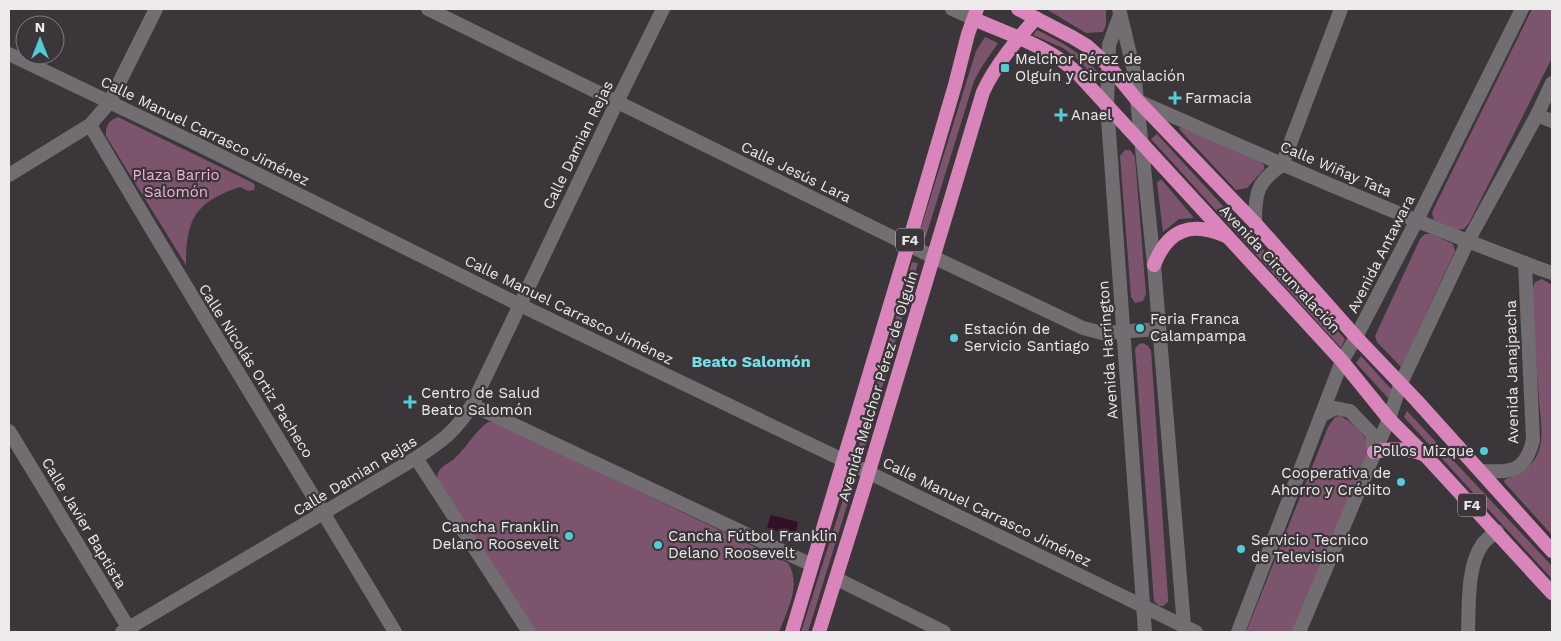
<svg xmlns="http://www.w3.org/2000/svg" width="1561" height="641" font-family="'Work Sans',sans-serif">
<style>
.green{fill:#7c546d}
.water{fill:#330f28}
.lines{fill:none;stroke-linecap:round;stroke-linejoin:round}
.minor{stroke:#726d70;stroke-width:14}
.tertiary{stroke:#726d70;stroke-width:14}
.secondary{stroke:#726d70;stroke-width:14}
.trunk{stroke:#d985bc;stroke-width:14}
.poi-dot{fill:#52ccd6;stroke:#3b3639;stroke-width:2}
.labels{text-anchor:middle;stroke-width:4.5;stroke-linejoin:round;paint-order:stroke}
.shield{fill:#3b3639;stroke:#b7b4b6;stroke-width:1}
.shield-label{font-size:14px;font-weight:bold;fill:#eceaeb}
.poi-label{font-size:15px;fill:#eceaeb;stroke:#3b3639;text-anchor:start}
.street-label{font-size:15px;fill:#eceaeb;stroke:#3b3639}
.park-label{font-size:15px;fill:#f8b2dd;stroke:#3b3639}
.neighbourhood-label{font-size:16px;font-weight:bold;fill:#74dfe8;stroke:#3b3639}
</style>
<rect width="100%" height="100%" fill="#3b3639"/>
<!-- green -->
<g class="green">
<polygon points="1046,9 1106,9 1106,25 1103,32 1086,33"/>
<polygon points="1532,9 1552,9 1552,58 1469,223 1464,229 1456,230 1434,220 1432,214 1433,210"/>
<path d="M 1037,30 C 1066,44 1079,52 1101,75 L 1097,79 L 1074,56 L 1063,48 L 1033,35 Z"/>
<polygon points="985,37 998,43 981,68 974,81 926,236 923,240 920,238 919,234 976,51"/>
<path d="M 118,117 L 253,183 L 255,186 L 254,190 L 248,191 L 240,187 C 195,202 186,219 186,265 L 106,136 C 105,127 109,120 118,117 Z"/>
<polygon points="1182,126 1260,162 1264,165 1264,169 1247,188 1236,190 1179,129"/>
<polygon points="1157,134 1345,339 1341,348 1151,139"/>
<polygon points="1125,150 1130,150 1135,157 1146,294 1143,301 1135,303 1131,297 1120,156"/>
<polygon points="1160,180 1162,180 1194,218 1179,219 1163,232 1157,183"/>
<polygon points="1425,234 1432,234 1453,244 1455,251 1401,367 1377,342 1375,336 1420,239"/>
<polygon points="912,262 918,263 863,453 857,451"/>
<path d="M 1542,279 L 1552,285 L 1552,535 L 1504,482 L 1505,479 C 1519,475 1535,465 1539,450 C 1544,435 1540,415 1539,400 C 1536,363 1534,327 1532,291 L 1535,282 Z"/>
<polygon points="1142,343 1147,345 1151,350 1168,597 1168,602 1163,606 1159,606 1154,601 1135,349 1138,345"/>
<polygon points="1361,356 1392,390 1388,398 1356,363"/>
<polygon points="1407,411 1552,566 1552,579 1404,417"/>
<path d="M 1340,416 C 1353,422 1368,437 1370,451 L 1293,632 L 1246,632 L 1328,427 L 1335,417 Z"/>
<path d="M 488,422 L 495,422 L 788,563 C 802,585 787,610 779,632 L 536,632 L 501,582 L 437,479 C 437,478 438,472 439,471 C 442,465 450,463 455,458 C 467,447 475,431 488,422 Z"/>
<polygon points="848,484 853,486 808,632 801,632"/>
</g>
<!-- water -->
<polygon class="water" points="771,515 798,522 795,536 767,528"/>
<g class="lines">
<!-- minor -->
<g class="minor">
<polyline points="428,9 933,257 1083,328 1102,333 1159,329"/>
<polyline points="1119,9 1134,71 1137,100 1154,265 1184,626"/>
<polyline points="1120,15 1109,45 1107,105 1145,632"/>
<polyline points="9,54 195,143 520,305 845,461 1196,632"/>
<path d="M 1138,101 C 1274,161 1412,222 1552,273"/>
<polyline points="1537,115 1552,121"/>
<path d="M 90,125 C 190,296 294,463 395,632"/>
<polyline points="9,175 90,125 109,103 156,9"/>
<path d="M 1255,223 C 1255,193 1257,182 1282,165 L 1341,9"/>
<polyline points="1356,337 1417,220 1522,9"/>
<polyline points="1400,385 1468,241 1537,115 1552,83"/>
<polyline points="472,405 812,565"/>
<polyline points="9,431 131,632"/>
<polyline points="416,458 529,632"/>
<path d="M 1480,471 C 1511,472 1525,473 1533,440 L 1525,263"/>
<polyline points="837,579 944,632"/>
<path d="M 122,632 L 416,458 C 442,441 455,432 472,405 L 617,102 L 663,9"/>
<path d="M 1468,632 C 1469,606 1467,566 1482,545 C 1486,539 1492,536 1497,531"/>
</g>
<!-- tertiary -->
<g class="tertiary">
<polyline points="1321,416 1335,408 1350,411 1372,434 1374,452"/>
<polyline points="1238,632 1342,361 1356,337"/>
<polyline points="1299,632 1389,419 1400,385"/>
</g>
<!-- secondary -->
<polyline class="secondary" points="952,9 974,19"/>
<!-- trunk -->
<g class="trunk">
<polyline points="1018,9 1072,37 1087,46 1109,66 1137,100 1255,223 1356,337 1417,401 1552,551"/>
<path d="M 974,19 C 1010,35 1051,47 1079,75 L 1342,361 L 1389,419 L 1425,455 L 1552,593"/>
<path d="M 1154,265 C 1168,229 1191,221 1226,236"/>
<path d="M 1374,452 C 1392,448 1407,448 1425,455"/>
<polyline points="792,632 908,245 955,85 968,34 977,9"/>
<path d="M 819,632 L 864,488 L 983,92 C 996,64 1016,41 1036,18"/>
</g>
</g>
<!-- markers -->
<g class="poi-dot">
<rect x="1000" y="63" width="10" height="10" rx="2.5"/>
<path d="M1172.5 90.5h5v5h5v5h-5v5h-5v-5h-5v-5h5z"/>
<path d="M1058.5 107.5h5v5h5v5h-5v5h-5v-5h-5v-5h5z"/>
<circle cx="1140" cy="328" r="5"/>
<circle cx="954" cy="338" r="5"/>
<path d="M407.5 394.5h5v5h5v5h-5v5h-5v-5h-5v-5h5z"/>
<circle cx="1484" cy="451" r="5"/>
<circle cx="1401" cy="482" r="5"/>
<circle cx="569" cy="536" r="5"/>
<circle cx="658" cy="545" r="5"/>
<circle cx="1241" cy="549" r="5"/>
</g>
<g class="labels">
<!-- shield labels -->
<g class="shield">
<rect x="896" y="228.5" width="28" height="23" rx="4"/>
<rect x="1458" y="493.5" width="28" height="23" rx="4"/>
</g>
<g class="shield-label">
<text x="910" y="245">F4</text>
<text x="1472" y="510">F4</text>
</g>
<!-- poi labels -->
<g class="poi-label">
<text x="1015" y="64">Melchor Pérez de<tspan x="1015" dy="17">Olguín y Circunvalación</tspan></text>
<text x="1185" y="103">Farmacia</text>
<text x="1071" y="120">Anael</text>
<text x="1150" y="324">Feria Franca<tspan x="1150" dy="17">Calampampa</tspan></text>
<text x="964" y="334">Estación de<tspan x="964" dy="17">Servicio Santiago</tspan></text>
<text x="421" y="398">Centro de Salud<tspan x="421" dy="17">Beato Salomón</tspan></text>
<text x="1474" y="456" text-anchor="end">Pollos Mizque</text>
<text x="1391" y="478" text-anchor="end">Cooperativa de<tspan x="1391" dy="17">Ahorro y Crédito</tspan></text>
<text x="559" y="532" text-anchor="end">Cancha Franklin<tspan x="559" dy="17">Delano Roosevelt</tspan></text>
<text x="668" y="541">Cancha Fútbol Franklin<tspan x="668" dy="17">Delano Roosevelt</tspan></text>
<text x="1251" y="545">Servicio Tecnico<tspan x="1251" dy="17">de Television</tspan></text>
</g>
<!-- street labels -->
<g class="street-label">
<text transform="translate(205 131) rotate(26)" y="5">Calle Manuel Carrasco Jiménez</text>
<text transform="translate(578 145) rotate(-64)" y="5">Calle Damian Rejas</text>
<text transform="translate(1336 169) rotate(23)" y="5">Calle Wiñay Tata</text>
<text transform="translate(796 172) rotate(26)" y="5">Calle Jesús Lara</text>
<text transform="translate(1381 254) rotate(-63)" y="5">Avenida Antawara</text>
<text transform="translate(1280 269) rotate(47)" y="5">Avenida Circunvalación</text>
<text transform="translate(569 310) rotate(26)" y="5">Calle Manuel Carrasco Jiménez</text>
<text transform="translate(1108 350) rotate(-94)" y="5">Avenida Harrington</text>
<text transform="translate(256 371) rotate(58)" y="5">Calle Nicolás Ortiz Pacheco</text>
<text transform="translate(1512 372) rotate(-91)" y="5">Avenida Janajpacha</text>
<text transform="translate(878 386) rotate(-73)" y="5">Avenida Melchor Pérez de Olguín</text>
<text transform="translate(355 476) rotate(-31)" y="5">Calle Damian Rejas</text>
<text transform="translate(987 512) rotate(26)" y="5">Calle Manuel Carrasco Jiménez</text>
<text transform="translate(84 523) rotate(59)" y="5">Calle Javier Baptista</text>
</g>
<!-- park labels -->
<g class="park-label">
<text x="176" y="180">Plaza Barrio<tspan x="176" dy="17">Salomón</tspan></text>
</g>
<!-- neighbourhood labels -->
<g class="neighbourhood-label">
<text x="751" y="367">Beato Salomón</text>
</g>
</g>
<!-- border -->
<rect width="1561" height="641" fill="none" stroke="#eceaeb" stroke-width="20"/>
<!-- north arrow -->
<g transform="translate(40 40)"><circle r="24" fill="#3b3639" stroke="#827e80"/>
<path d="M0-4L9 19L0 12L-9 19Z" fill="#52ccd6"/>
<text y="-8" font-size="14" font-weight="bold" text-anchor="middle" fill="#eceaeb">N</text>
</g>
</svg>
